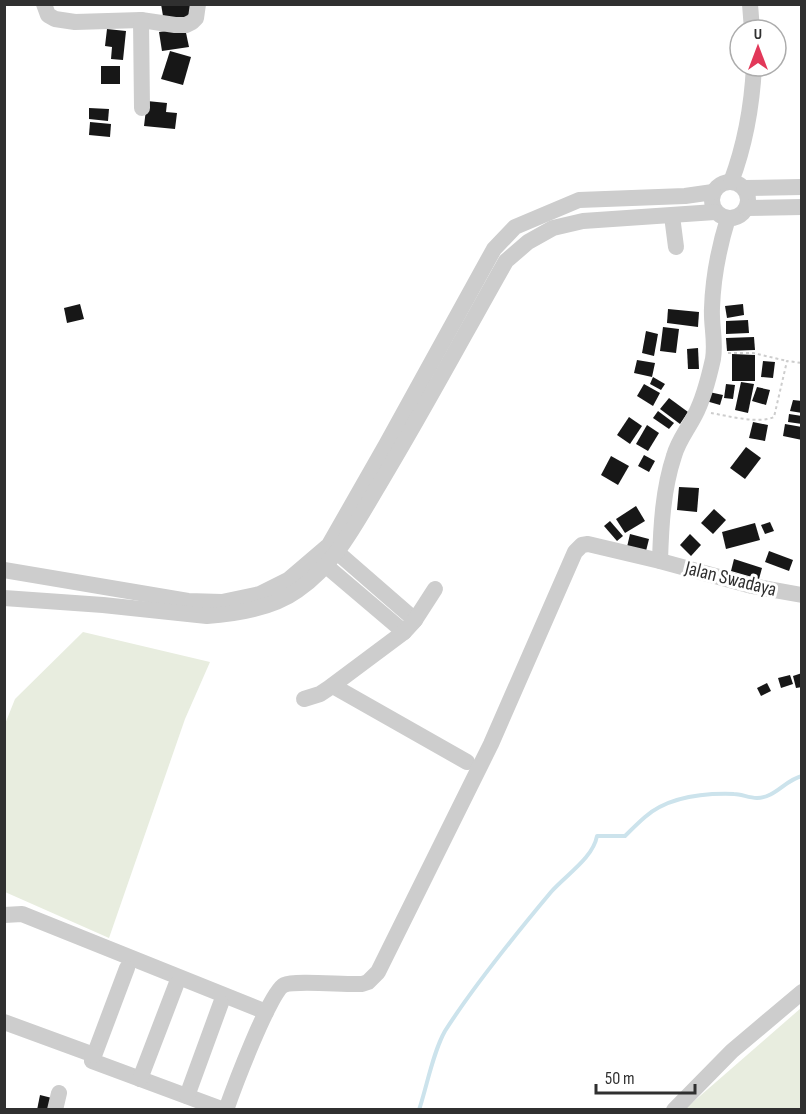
<svg xmlns="http://www.w3.org/2000/svg" width="806" height="1114" font-family="'Sofia Sans Condensed',sans-serif">
<style>
.green{fill:#e8eddf}
.lines{fill:none;stroke-linecap:round;stroke-linejoin:round}
.stream{stroke:#cce3ec;stroke-width:4}
.building{fill:#171717}
.path{stroke:#cdcdcd;stroke-width:2;stroke-dasharray:3 3;stroke-linecap:butt}
.minor{stroke:#cdcdcd;stroke-width:16}
.labels{text-anchor:middle;stroke-width:6;stroke-linejoin:round;paint-order:stroke}
.street-label{font-size:20px;fill:#303030;stroke:#fff}
</style>
<rect width="100%" height="100%" fill="#fff"/>
<!-- green -->
<g class="green">
<polygon points="83,632 210,662 185,719 109,938 5,892 5,724 15,699"/>
<polygon points="801,1008 801,1109 685,1109"/>
</g>
<g class="lines">
<!-- stream -->
<path class="stream" d="M 419,1110 C 427,1086 433,1052 445,1031 C 475,984 515,935 551,892 C 566,875 593,858 597,836 L 625,836 C 631,830 638,823 645,817 C 668,797 704,793 734,794 C 741,794 749,798 757,798 C 775,798 785,780 802,776"/>
</g>
<!-- building -->
<g class="building">
<polygon points="161,4 192,4 194,17 164,22"/>
<polygon points="185,28 189,47 162,51 159,32"/>
<polygon points="107,29 126,31 123,60 111,59 112,47 105,46"/>
<polygon points="170,51 191,57 183,85 161,79"/>
<rect x="101" y="66" width="19" height="18"/>
<polygon points="147,101 167,103 166,112 177,113 175,129 144,126"/>
<polygon points="89,108 109,109 108,121 89,119"/>
<polygon points="90,122 111,124 110,137 89,135"/>
<polygon points="80,304 84,319 67,323 64,308"/>
<polygon points="743,304 744,315 727,318 725,306"/>
<polygon points="668,309 699,312 698,327 667,323"/>
<polygon points="748,320 749,333 726,334 726,321"/>
<polygon points="663,327 679,329 676,353 660,351"/>
<polygon points="646,331 658,334 654,356 642,353"/>
<polygon points="754,337 755,350 727,351 726,338"/>
<polygon points="698,348 699,369 688,369 687,349"/>
<polygon points="732,354 755,355 755,381 732,381"/>
<polygon points="637,360 655,363 652,377 634,373"/>
<polygon points="763,361 775,362 773,378 761,377"/>
<polygon points="653,377 665,384 661,390 650,384"/>
<polygon points="741,382 754,384 748,413 735,410"/>
<polygon points="644,384 660,393 653,406 637,396"/>
<polygon points="726,384 735,385 733,399 724,398"/>
<polygon points="757,387 770,390 766,405 752,401"/>
<polygon points="709,392 723,395 720,405 706,401"/>
<polygon points="669,398 688,412 680,424 660,409"/>
<polygon points="793,400 802,401 802,413 790,411"/>
<polygon points="658,411 674,423 669,429 653,418"/>
<polygon points="789,414 802,416 802,424 788,422"/>
<polygon points="629,417 642,426 630,444 617,435"/>
<polygon points="753,422 768,425 765,441 749,438"/>
<polygon points="785,424 802,427 802,440 783,436"/>
<polygon points="647,425 659,433 648,451 636,444"/>
<polygon points="746,447 761,458 745,479 730,468"/>
<polygon points="644,455 655,461 649,472 638,466"/>
<polygon points="611,456 629,466 618,485 601,475"/>
<polygon points="679,487 699,488 697,512 677,510"/>
<polygon points="636,506 645,521 625,533 616,519"/>
<polygon points="714,509 726,520 713,534 701,523"/>
<polygon points="610,521 623,536 617,541 604,526"/>
<polygon points="770,522 774,531 765,534 761,525"/>
<polygon points="755,523 760,540 726,549 722,532"/>
<polygon points="630,534 649,539 646,551 627,547"/>
<polygon points="690,534 701,545 691,556 680,545"/>
<polygon points="769,551 793,560 789,571 765,562"/>
<polygon points="734,559 762,568 759,579 731,571"/>
<polygon points="802,673 802,687 796,688 793,676"/>
<polygon points="790,675 793,684 781,688 778,678"/>
<polygon points="767,683 771,691 761,696 757,688"/>
<polygon points="40,1095 56,1099 54,1110 37,1110"/>
</g>
<g class="lines">
<!-- path -->
<g class="path">
<polyline points="728,353 753,353 787,361"/>
<path d="M 711,413 C 728,416 759,424 774,417 L 787,361 L 802,363"/>
</g>
<!-- minor -->
<g class="minor">
<polyline points="44,4 48,15 55,19 75,22 141,20 175,25 186,25 192,22 196,18 198,4"/>
<polyline points="750,4 752,30"/>
<polyline points="141,20 142,108"/>
<circle cx="730" cy="200" r="18"/>
<path d="M 731,182 C 745,145 752,106 754,66"/>
<polyline points="744,188 802,187"/>
<polyline points="746,208 802,207"/>
<polyline points="672,216 676,247"/>
<polyline points="330,546 415,620"/>
<polyline points="318,559 404,632"/>
<path d="M 660,561 C 661,526 663,489 674,456 C 678,441 688,429 695,415 C 704,398 709,377 713,359 C 716,341 711,325 712,308 C 713,278 719,247 728,218"/>
<polyline points="4,570 188,601 222,602 260,594 288,580 329,545 386,445 494,249 515,227 579,200 685,196 713,192"/>
<path d="M 4,598 L 103,605 L 207,616 C 238,614 273,608 298,590 C 336,564 357,521 380,483 C 424,410 464,335 506,261 L 528,242 L 553,228 L 583,221 L 715,212"/>
<polyline points="333,686 467,762"/>
<polyline points="304,699 320,694 329,688 404,632 415,620 435,589"/>
<polyline points="4,915 22,914 266,1012"/>
<polyline points="127,968 92,1061 224,1110"/>
<polyline points="4,1022 94,1055"/>
<polyline points="140,1079 176,985"/>
<polyline points="187,1096 221,1003"/>
<polyline points="55,1110 59,1093"/>
<path d="M 226,1110 C 233,1090 270,991 284,985 C 295,980 345,985 362,984 L 368,982 L 378,972 L 491,744 L 575,552 L 582,545 L 588,544 L 660,561 L 752,586 L 802,595"/>
<polyline points="674,1110 732,1051 802,992"/>
</g>
</g>
<g class="labels">
<!-- street labels -->
<g class="street-label">
<text transform="translate(731 578) rotate(14)" y="7">Jalan Swadaya</text>
</g>
</g>
<!-- border -->
<rect width="806" height="1114" fill="none" stroke="#303030" stroke-width="12"/>
<!-- north arrow -->
<g transform="translate(758 48)"><circle r="28" fill="#ffffff" stroke="#acacac" stroke-width="1.5"/>
<path d="M0-4.5L10 22L0 15L-10 22Z" fill="#e23859"/>
<text y="-9" font-size="16" font-weight="bold" text-anchor="middle" fill="#303030">U</text>
</g>
<!-- scale -->
<path d="M596 1084v9h99v-9" fill="none" stroke="#303030" stroke-width="3"/>
<text x="605" y="1084" font-size="18" fill="#303030" stroke="#ffffff" stroke-width="4.5" paint-order="stroke">50 m</text>
</svg>
